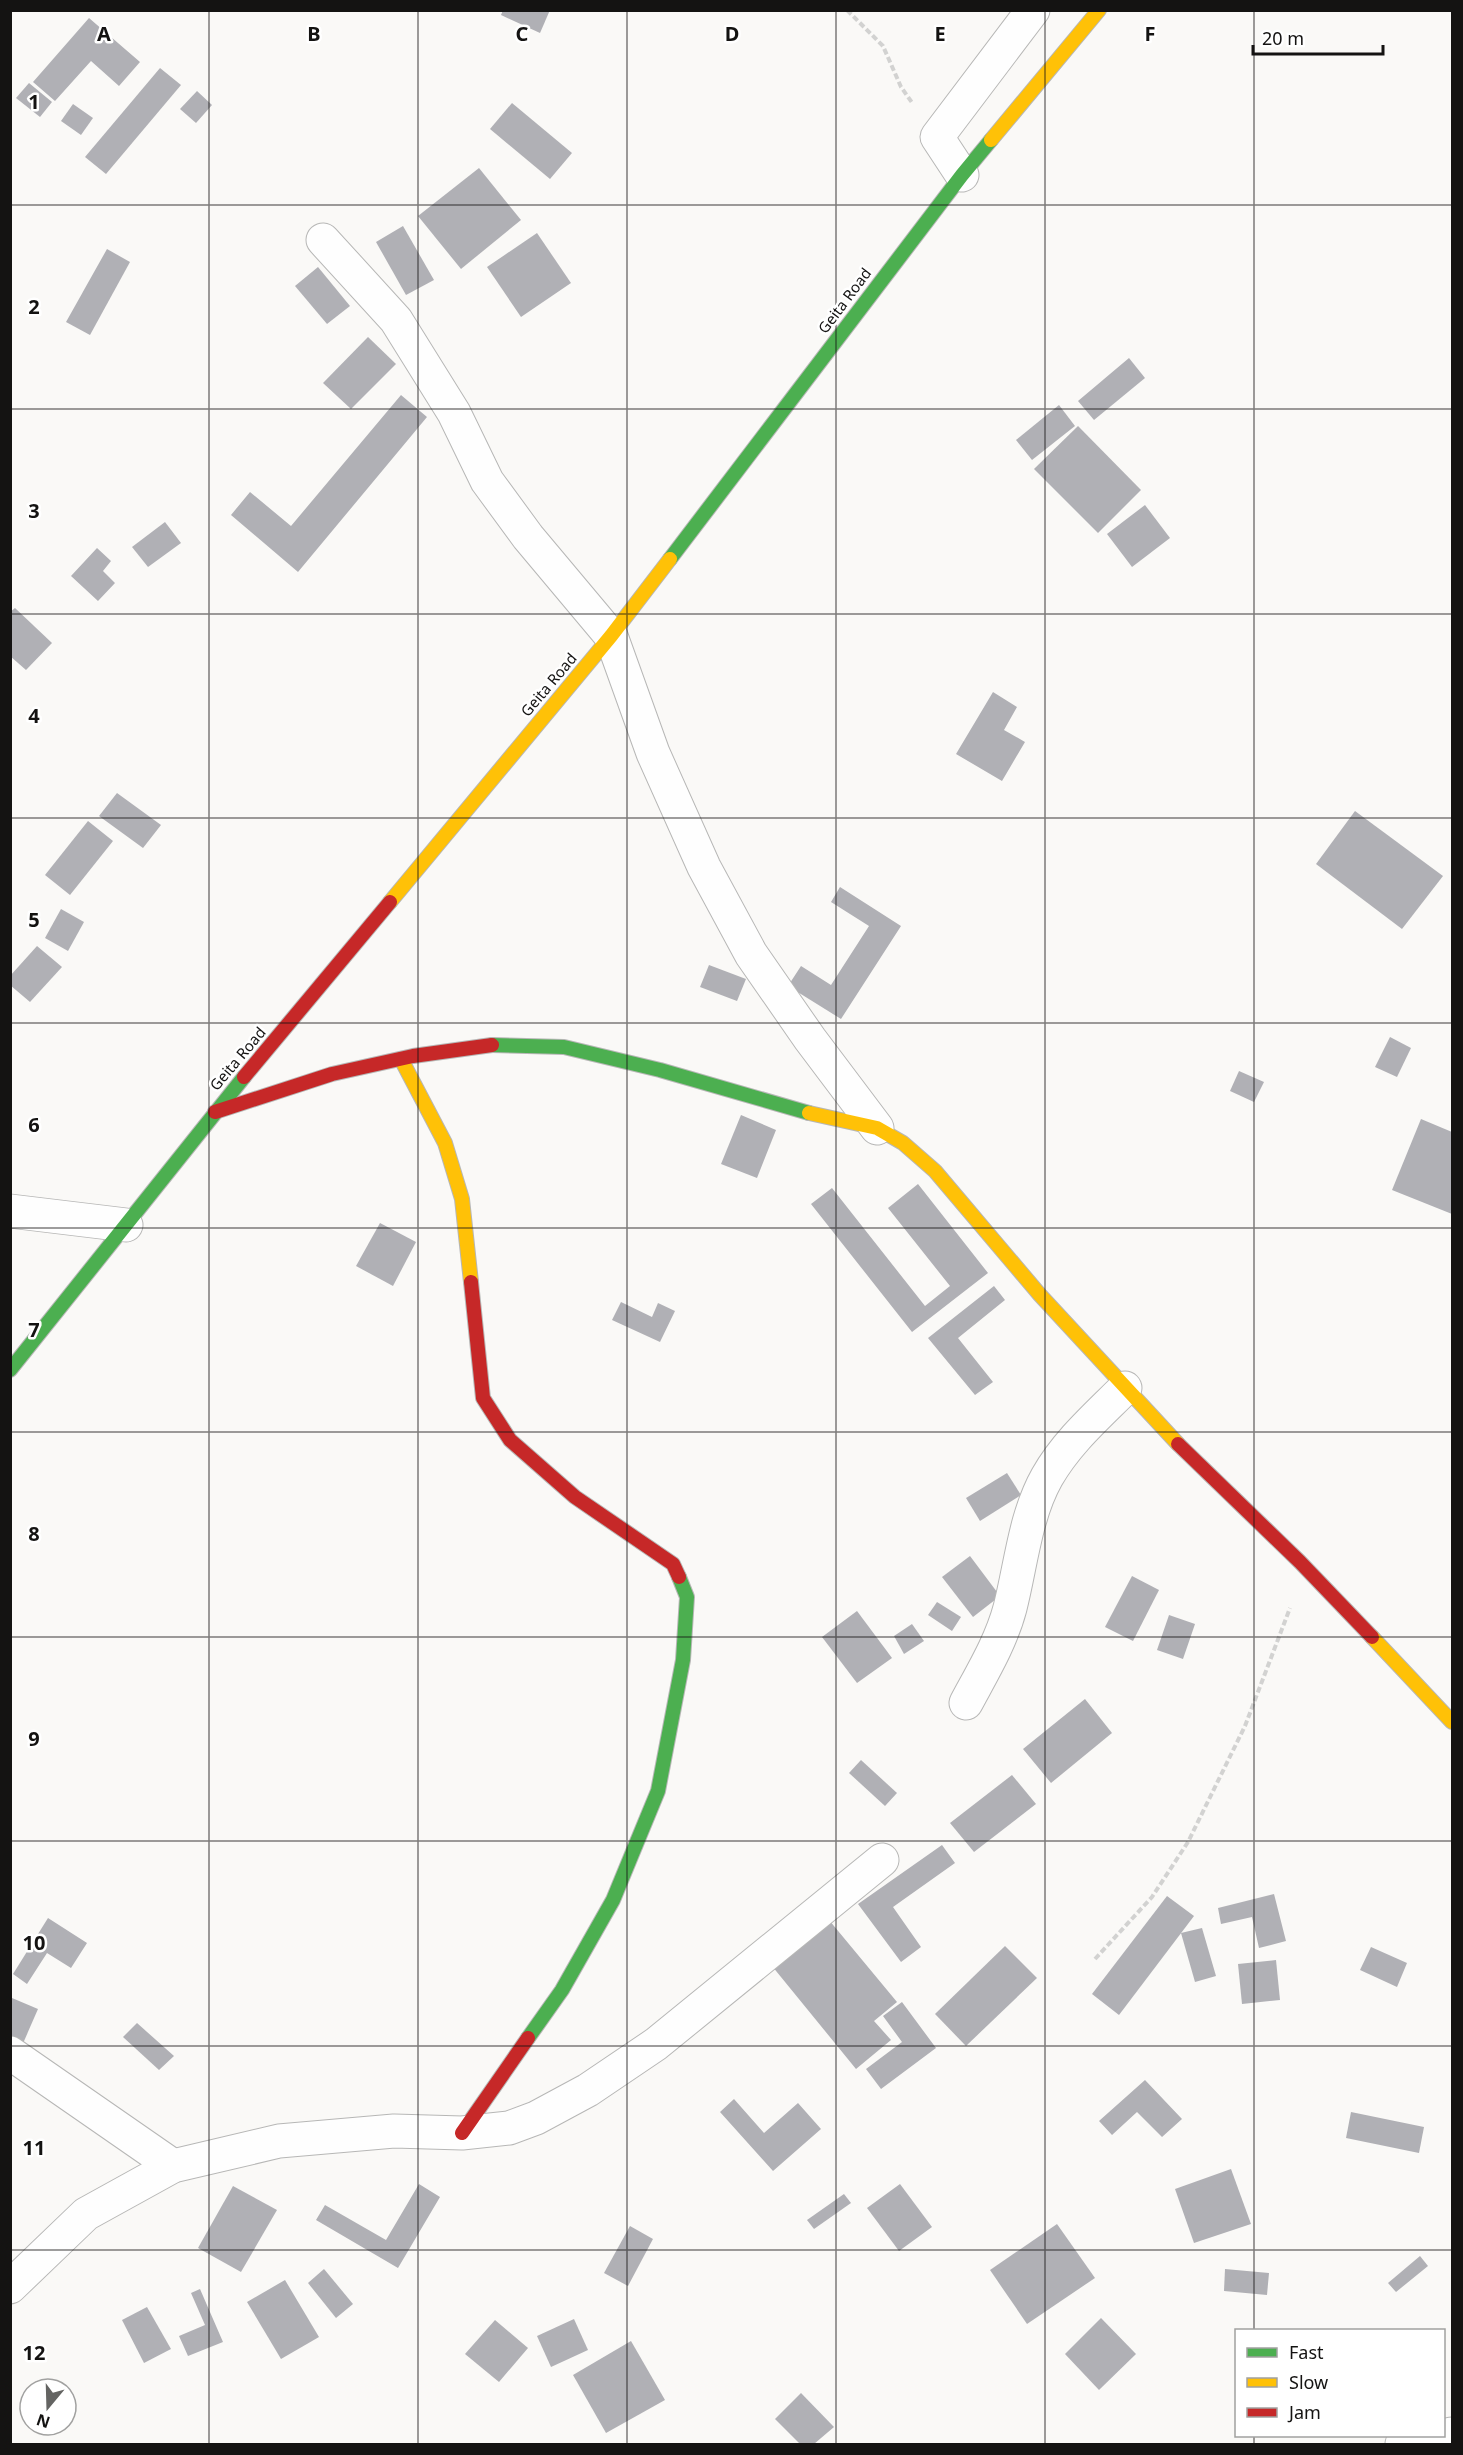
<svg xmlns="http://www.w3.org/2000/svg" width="1463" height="2455" font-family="'Noto Sans',sans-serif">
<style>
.building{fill:#b0b0b5}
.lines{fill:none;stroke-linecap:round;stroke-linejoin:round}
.street-casing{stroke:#b7b7b6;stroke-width:35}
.fast-casing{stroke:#b7b7b6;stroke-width:16}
.slow-casing{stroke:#b7b7b6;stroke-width:16}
.jam-casing{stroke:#b7b7b6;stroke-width:16}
.path{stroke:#d2d2d1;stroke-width:4;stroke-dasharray:6 3;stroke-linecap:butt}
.street{stroke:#fefefe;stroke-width:33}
.fast{stroke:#4caf50;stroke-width:14}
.slow{stroke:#ffc107;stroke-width:14}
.jam{stroke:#c62828;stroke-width:14}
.grid{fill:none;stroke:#141312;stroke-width:1.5;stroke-opacity:0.55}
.labels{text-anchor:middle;stroke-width:5;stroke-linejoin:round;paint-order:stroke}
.street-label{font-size:15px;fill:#141312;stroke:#fff}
.grid-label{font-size:20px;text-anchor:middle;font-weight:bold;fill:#141312;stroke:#fff;stroke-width:5;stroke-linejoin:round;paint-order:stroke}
</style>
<rect width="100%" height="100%" fill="#faf9f7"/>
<!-- building -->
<g class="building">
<polygon points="503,10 550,10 540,33 501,15"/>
<polygon points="89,18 140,62 119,86 91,61 55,101 33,82"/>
<polygon points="160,68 181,85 106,174 85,157"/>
<polygon points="29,83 52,102 40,117 16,98"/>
<polygon points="197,91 212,105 196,123 180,109"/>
<polygon points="512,103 572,153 550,179 490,129"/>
<polygon points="73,104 93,118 81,135 61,121"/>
<polygon points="479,168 521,220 461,269 418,216"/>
<polygon points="403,226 434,280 406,295 376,242"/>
<polygon points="537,233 571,283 521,317 487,267"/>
<polygon points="107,249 130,262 90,335 66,322"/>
<polygon points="318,267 350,306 327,324 295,286"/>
<polygon points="368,337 396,364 351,409 323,383"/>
<polygon points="1129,358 1145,378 1094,420 1078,401"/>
<polygon points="401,395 427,417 298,572 231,515 250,492 291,526"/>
<polygon points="1059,405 1075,426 1032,460 1016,440"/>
<polygon points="1078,426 1141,490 1098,533 1034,469"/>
<polygon points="1145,505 1170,538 1132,567 1107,534"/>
<polygon points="165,522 181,543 148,567 132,547"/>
<polygon points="97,548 111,561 103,571 115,583 98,601 71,576"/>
<polygon points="15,608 52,643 26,670 10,656 10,612"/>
<polygon points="993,692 1017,707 1004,730 1025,742 1002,781 956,754"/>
<polygon points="117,793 161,825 143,848 99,816"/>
<polygon points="1355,811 1443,876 1402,929 1316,864"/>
<polygon points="88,821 113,841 70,895 45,875"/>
<polygon points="840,887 901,926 841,1019 788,986 801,966 831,985 869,926 831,902"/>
<polygon points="61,909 84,922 68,951 45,938"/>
<polygon points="37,946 62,967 30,1002 10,985 10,976"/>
<polygon points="709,965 746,979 737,1001 700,987"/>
<polygon points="1390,1037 1411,1048 1397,1077 1375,1067"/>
<polygon points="1239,1071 1264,1082 1254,1102 1230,1091"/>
<polygon points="741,1115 776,1130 757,1178 721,1164"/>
<polygon points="1421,1119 1452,1132 1452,1214 1392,1190"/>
<polygon points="918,1184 988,1273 912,1332 811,1204 832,1188 925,1306 950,1286 888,1208"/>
<polygon points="380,1223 416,1242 393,1286 356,1266"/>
<polygon points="994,1286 1005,1300 958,1338 993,1382 975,1395 928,1338"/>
<polygon points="621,1302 652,1317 658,1303 675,1311 660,1342 612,1320"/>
<polygon points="1007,1473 1021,1495 980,1521 966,1498"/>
<polygon points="970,1556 1000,1596 973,1617 942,1577"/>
<polygon points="1132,1576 1159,1590 1133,1641 1105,1627"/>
<polygon points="937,1602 961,1617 952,1631 928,1615"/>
<polygon points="857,1611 892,1658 857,1683 822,1637"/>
<polygon points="1169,1615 1195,1624 1183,1659 1157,1650"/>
<polygon points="912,1624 924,1641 904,1654 894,1636"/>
<polygon points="1085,1699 1112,1733 1051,1783 1023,1749"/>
<polygon points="861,1760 897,1793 885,1806 849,1773"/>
<polygon points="1012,1775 1036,1804 974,1852 950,1823"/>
<polygon points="942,1845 955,1863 893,1907 921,1947 901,1962 858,1904"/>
<polygon points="1274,1894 1286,1941 1259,1948 1252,1917 1221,1924 1218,1908"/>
<polygon points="1167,1896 1194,1916 1119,2015 1092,1994"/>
<polygon points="48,1918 87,1943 71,1968 47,1953 27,1984 13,1974"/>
<polygon points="829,1920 897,2002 874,2021 891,2040 856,2069 772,1966"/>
<polygon points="1202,1928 1216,1976 1195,1982 1181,1933"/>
<polygon points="1005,1946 1037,1978 966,2046 935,2014"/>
<polygon points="1371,1947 1407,1963 1397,1987 1360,1970"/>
<polygon points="1276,1960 1280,2000 1242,2004 1238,1964"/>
<polygon points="12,1998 38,2009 21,2048 10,2043"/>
<polygon points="902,2002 936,2048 881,2089 866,2069 902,2042 883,2016"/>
<polygon points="137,2023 174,2056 159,2070 123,2037"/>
<polygon points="1145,2080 1182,2119 1162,2137 1137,2112 1112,2135 1099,2121"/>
<polygon points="734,2099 764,2133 798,2103 821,2129 773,2171 720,2112"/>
<polygon points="1351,2112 1424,2127 1419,2153 1346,2138"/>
<polygon points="1231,2169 1251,2224 1194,2243 1175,2189"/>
<polygon points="419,2184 440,2197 398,2268 316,2220 325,2205 386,2240"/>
<polygon points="900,2184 932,2227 899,2251 867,2208"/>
<polygon points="233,2186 277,2210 241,2272 198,2248"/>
<polygon points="844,2194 851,2203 814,2229 807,2220"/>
<polygon points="1057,2224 1095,2278 1027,2324 990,2270"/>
<polygon points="630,2226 653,2239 628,2286 604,2273"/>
<polygon points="1420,2256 1428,2266 1396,2292 1388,2283"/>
<polygon points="324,2269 353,2304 336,2318 308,2283"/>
<polygon points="1225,2269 1269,2273 1267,2295 1224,2291"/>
<polygon points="285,2280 319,2337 281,2359 247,2302"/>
<polygon points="200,2289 223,2342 188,2356 179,2336 205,2325 191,2293"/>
<polygon points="147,2307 171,2349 144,2363 122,2320"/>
<polygon points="1101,2318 1136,2354 1099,2390 1065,2354"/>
<polygon points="574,2319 588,2350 551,2367 537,2336"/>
<polygon points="495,2320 528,2348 499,2382 465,2354"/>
<polygon points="631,2341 665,2400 606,2433 573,2375"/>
<polygon points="801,2393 834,2427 814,2444 800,2444 775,2419"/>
</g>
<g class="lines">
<defs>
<g id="street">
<polyline points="962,175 937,137 1033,10"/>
<polyline points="323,240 396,320 454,413 487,481 528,537 611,636 653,753 704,867 751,954 810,1039 877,1128"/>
<polyline points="10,1211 126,1225"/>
<path d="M 966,1703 C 982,1673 1001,1642 1010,1608 C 1021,1565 1025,1516 1047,1477 C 1067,1442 1097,1416 1125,1388"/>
<polyline points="10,2053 173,2166"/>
<polyline points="10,2287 86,2214 173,2166 279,2141 394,2131 462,2133 509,2128 536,2118 588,2090 656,2044 882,1860"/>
<polyline points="1402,2444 1452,2434"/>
</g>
<g id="fast">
<polyline points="670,559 962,175 991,140"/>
<polyline points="492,1045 564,1047 660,1070 809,1113"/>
<polyline points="10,1370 244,1077"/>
<polyline points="528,2038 562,1990 613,1900 658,1791 683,1660 687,1597 679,1577"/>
</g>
<g id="slow">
<polyline points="991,140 1099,10"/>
<polyline points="390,902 611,636 670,559"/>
<polyline points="401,1059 445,1143 462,1199 471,1282"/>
<polyline points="809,1113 877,1128 903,1143 935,1171 1040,1295 1178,1444"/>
<polyline points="1372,1637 1452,1722"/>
</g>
<g id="jam">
<polyline points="244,1077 390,902"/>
<polyline points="215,1112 332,1074 413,1056 492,1045"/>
<polyline points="471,1282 483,1398 510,1440 575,1497 673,1564 679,1577"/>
<polyline points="1178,1444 1300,1562 1372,1637"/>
<polyline points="462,2133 528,2038"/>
</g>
</defs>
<!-- street casing -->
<use href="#street" class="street-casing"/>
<!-- fast casing -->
<use href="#fast" class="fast-casing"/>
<!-- slow casing -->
<use href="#slow" class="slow-casing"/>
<!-- jam casing -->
<use href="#jam" class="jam-casing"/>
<!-- path -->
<g class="path">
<polyline points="847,10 883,46 901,87 913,104"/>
<polyline points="1095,1959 1152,1897 1188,1842 1245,1726 1290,1608"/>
</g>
<!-- street -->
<use href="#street" class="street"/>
<!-- fast -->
<use href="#fast" class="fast"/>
<!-- slow -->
<use href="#slow" class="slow"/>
<!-- jam -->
<use href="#jam" class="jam"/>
</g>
<!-- grid -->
<path class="grid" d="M 209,10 L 209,2444M 418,10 L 418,2444M 627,10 L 627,2444M 836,10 L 836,2444M 1045,10 L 1045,2444M 1254,10 L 1254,2330M 10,205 L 1452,205M 10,409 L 1452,409M 10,614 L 1452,614M 10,818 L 1452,818M 10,1023 L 1452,1023M 10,1228 L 1452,1228M 10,1432 L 1452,1432M 10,1637 L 1452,1637M 10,1841 L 1452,1841M 10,2046 L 1452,2046M 10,2250 L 1452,2250M 1254,2436 L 1254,2444"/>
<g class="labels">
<!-- street labels -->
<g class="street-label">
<text transform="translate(845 301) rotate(-53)" y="5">Geita Road</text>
<text transform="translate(549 685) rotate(-50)" y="5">Geita Road</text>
<text transform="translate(238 1059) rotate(-50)" y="5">Geita Road</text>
</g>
</g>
<g class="grid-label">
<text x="104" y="41">A</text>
<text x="314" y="41">B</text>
<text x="522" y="41">C</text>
<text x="732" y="41">D</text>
<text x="940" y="41">E</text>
<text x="1150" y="41">F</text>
<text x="34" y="109">1</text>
<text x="34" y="314">2</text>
<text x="34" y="518">3</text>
<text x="34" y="723">4</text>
<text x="34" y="927">5</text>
<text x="34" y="1132">6</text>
<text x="34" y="1337">7</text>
<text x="34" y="1541">8</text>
<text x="34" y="1746">9</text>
<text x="34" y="1950">10</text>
<text x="34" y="2155">11</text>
<text x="34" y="2360">12</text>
</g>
<!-- border -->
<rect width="1463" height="2455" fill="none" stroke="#141312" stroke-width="24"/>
<!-- legend -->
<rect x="1235" y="2329" width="210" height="108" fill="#ffffff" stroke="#a1a1a0" stroke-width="1.5"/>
<rect x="1247" y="2348" width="30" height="9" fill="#4caf50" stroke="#a1a1a0" stroke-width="1.5"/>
<text x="1289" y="2359" font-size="18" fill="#141312">Fast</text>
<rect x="1247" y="2378" width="30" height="9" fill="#ffc107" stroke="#a1a1a0" stroke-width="1.5"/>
<text x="1289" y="2389" font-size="18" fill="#141312">Slow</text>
<rect x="1247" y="2408" width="30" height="9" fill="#c62828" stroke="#a1a1a0" stroke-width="1.5"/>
<text x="1289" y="2419" font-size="18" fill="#141312">Jam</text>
<!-- north arrow -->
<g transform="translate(48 2407) rotate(199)"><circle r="28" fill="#ffffff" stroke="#a1a1a0" stroke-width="1.5"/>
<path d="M0-4.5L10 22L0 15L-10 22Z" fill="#646462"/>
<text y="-9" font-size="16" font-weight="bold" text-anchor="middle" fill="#141312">N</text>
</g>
<!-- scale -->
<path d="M1253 45v9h130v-9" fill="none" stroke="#141312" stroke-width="3"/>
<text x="1262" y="45" font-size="18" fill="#141312" stroke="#ffffff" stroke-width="4.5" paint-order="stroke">20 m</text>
</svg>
